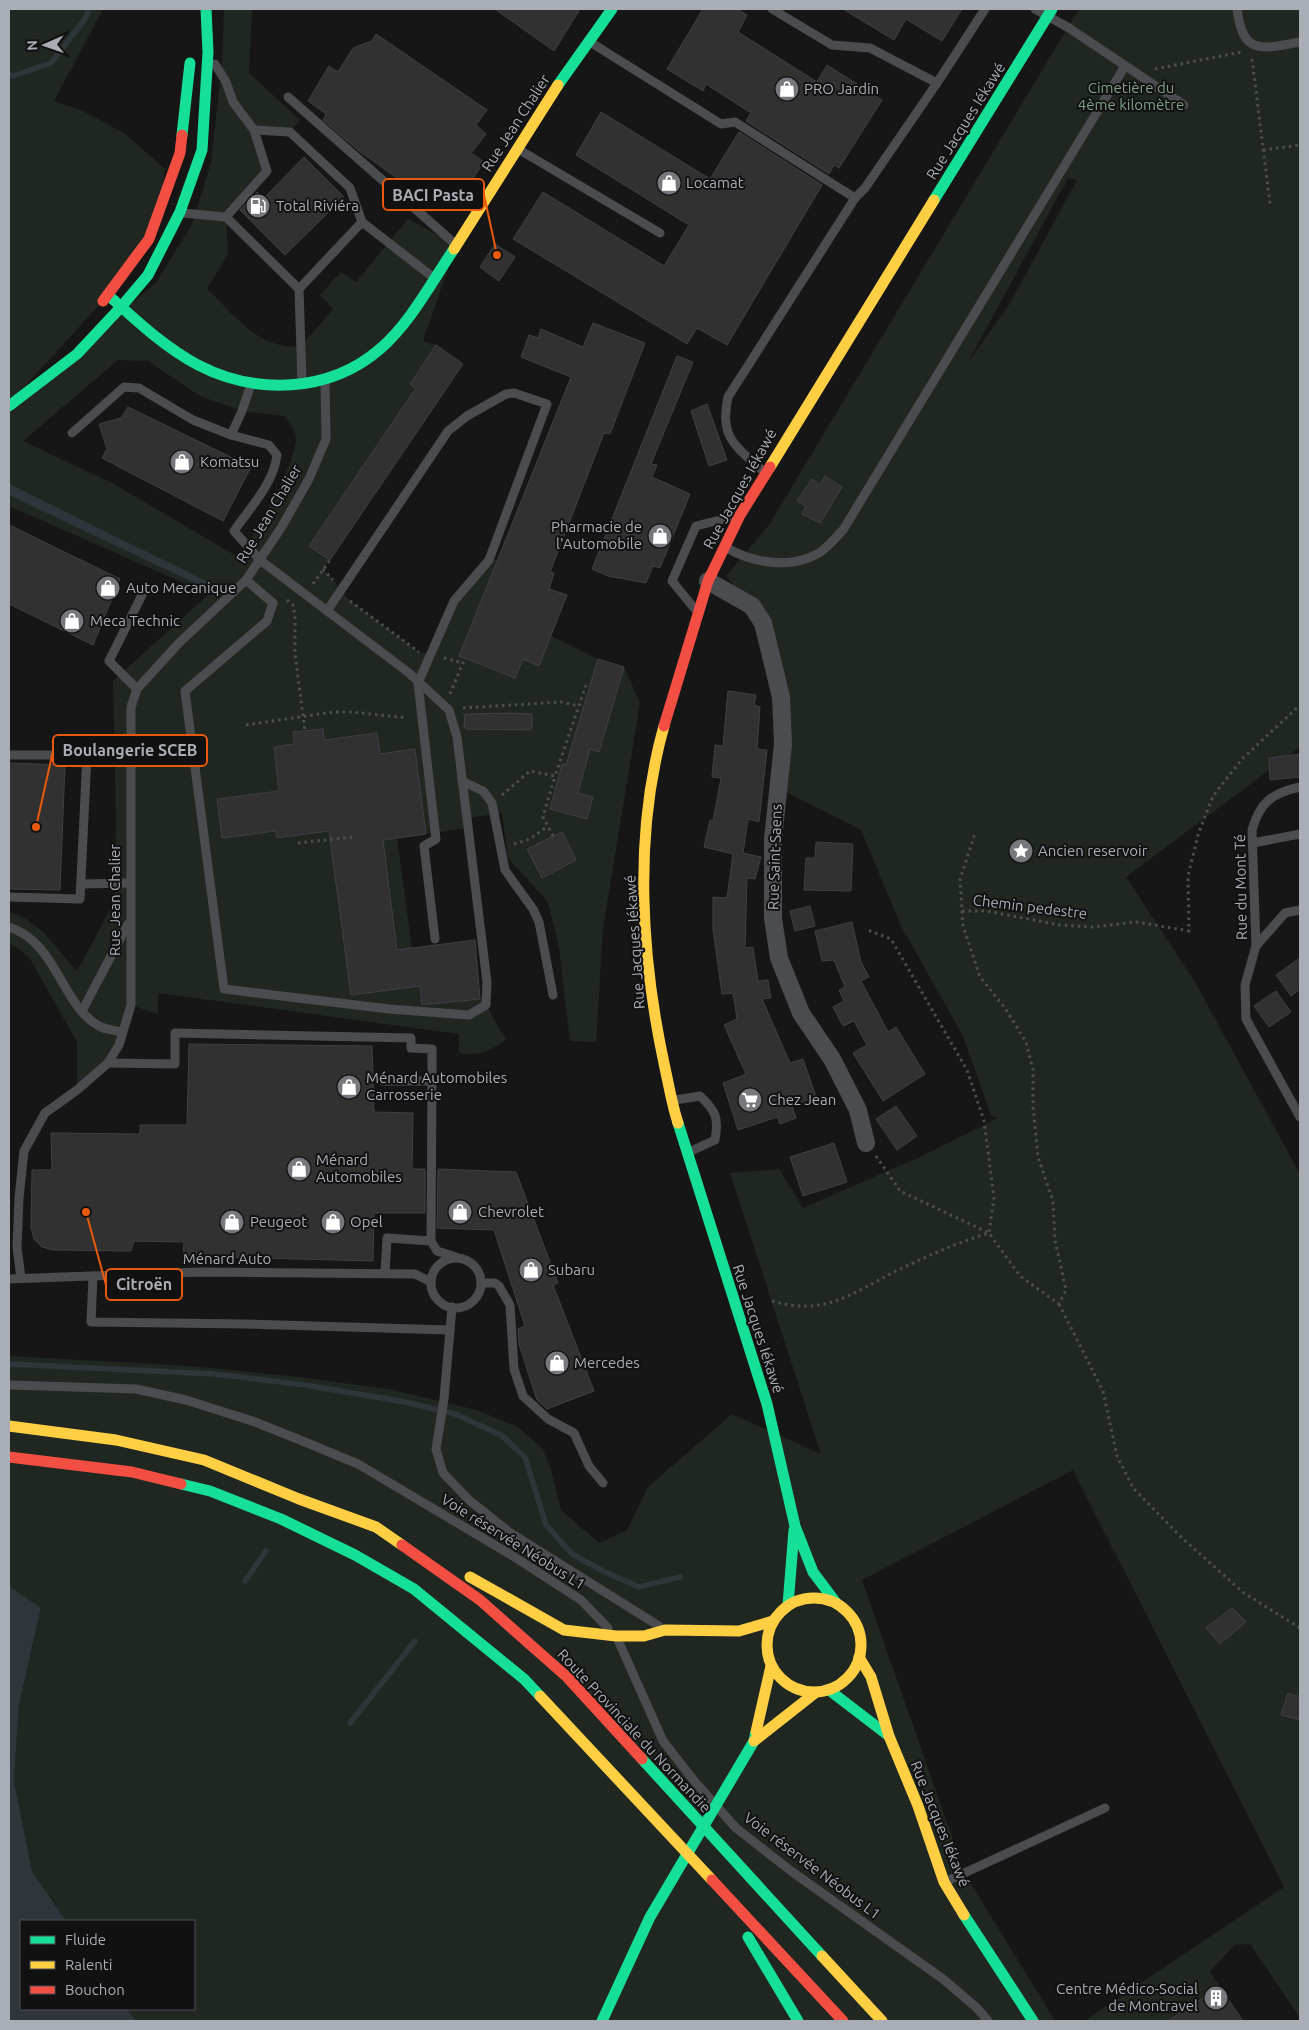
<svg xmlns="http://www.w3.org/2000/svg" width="1309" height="2030" font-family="Ubuntu,sans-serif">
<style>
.green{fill:#202721;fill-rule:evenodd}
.water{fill:#2e353b}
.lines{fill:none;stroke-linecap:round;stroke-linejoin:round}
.stream{stroke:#2e353b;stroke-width:5.5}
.building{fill:#313132;stroke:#3f4043}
.path{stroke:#4c4e50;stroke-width:3;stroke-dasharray:2.5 4;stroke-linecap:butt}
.lane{stroke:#4b4c4f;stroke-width:9}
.street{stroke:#4b4c4f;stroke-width:18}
.fast{stroke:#16e098;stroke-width:11}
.slow{stroke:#ffcf43;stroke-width:11}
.jam{stroke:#f24e42;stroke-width:11}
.labels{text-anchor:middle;stroke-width:4;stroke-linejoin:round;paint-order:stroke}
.park-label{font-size:15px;fill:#81a083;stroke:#111112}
.poi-label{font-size:15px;fill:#a9adb6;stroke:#111112;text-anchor:start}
.street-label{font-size:15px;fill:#a9adb6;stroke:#111112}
.leader{fill:none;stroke:#e8590c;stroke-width:2}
.callout-dot{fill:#e8590c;stroke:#111112;stroke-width:2}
.callout{fill:#111112;stroke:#e8590c;stroke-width:2}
.callout-label{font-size:16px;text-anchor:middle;font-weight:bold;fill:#a9adb6}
</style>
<rect width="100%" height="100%" fill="#161617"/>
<!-- green -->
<g class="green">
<polygon points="9,9 103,9 54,101 83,111 124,133 165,169 160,209 108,295 9,404"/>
<path d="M 224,9 L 252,9 L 249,73 L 300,120 L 290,132 L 254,130 L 267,171 L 226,217 L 228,254 L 207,289 C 235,315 259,351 301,346 L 333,309 L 320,295 L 341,272 L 356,282 L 408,219 L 456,245 L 423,341 L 436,345 L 410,383 L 416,388 L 324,569 L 349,600 L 419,652 L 432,654 L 454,601 L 489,560 L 498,560 L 460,656 L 515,678 L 523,659 L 538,666 L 551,636 L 598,659 L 573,744 L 598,752 L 624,667 L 640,703 L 603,928 L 596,1042 L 570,1041 L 559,948 L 548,902 L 508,858 L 502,813 L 467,818 L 467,828 L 426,834 L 415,750 L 380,754 L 377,733 L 324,740 L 323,729 L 293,732 L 294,744 L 274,747 L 279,791 L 217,799 L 222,837 L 276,831 L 277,838 L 310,834 L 308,816 L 383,840 L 397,838 L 412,948 L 416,948 L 422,1006 L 482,998 L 506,1040 C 487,1052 482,1056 459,1053 L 459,1034 L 158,993 L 158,1014 L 131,1005 L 119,1045 L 77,1090 L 77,1042 L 29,957 L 16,947 L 9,945 L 9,912 C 41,921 56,949 77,971 L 115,901 L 116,819 L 113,681 L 209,594 L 9,506 L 9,406 L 156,283 L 192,224 L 211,163 L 222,63 ZM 118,360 L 148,361 L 200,396 L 242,411 L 285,416 C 288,422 295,430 296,436 C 298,462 254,536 238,557 L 114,484 L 23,441 Z"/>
<path d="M 1079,9 L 1300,9 L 1300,747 L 1126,877 L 1195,982 L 1300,1174 L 1300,2018 L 1250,1944 L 1235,1945 L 1210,1971 L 1220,1987 L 1168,2021 L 1084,2021 L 1284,1887 L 1073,1470 L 862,1580 L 965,1874 L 1055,2021 L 136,2021 L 127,2009 L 194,2009 L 194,1921 L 66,1921 L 32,1871 L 14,1781 L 19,1705 L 41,1609 L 9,1586 L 9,1356 L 190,1366 L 290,1376 L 389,1389 L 477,1410 L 518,1427 L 541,1447 L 549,1463 L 561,1510 L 599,1543 L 627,1530 L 648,1487 L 732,1414 L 821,1454 L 730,1173 L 779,1169 L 803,1208 L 924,1155 L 998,1118 L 991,1116 L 963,1036 L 901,926 L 861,830 L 778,788 L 783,744 L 752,606 L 726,576 L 769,525 ZM 1068,178 L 1077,180 L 1009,305 L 968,362 Z"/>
</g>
<!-- water -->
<g class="water">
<polygon points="9,484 208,582 205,588 9,495"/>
<polygon points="9,1586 41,1608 19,1705 14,1781 32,1871 66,1921 21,1921 21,2009 127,2009 136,2021 9,2021"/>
</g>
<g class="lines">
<!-- stream -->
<g class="stream">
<polyline points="9,74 13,76 51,63 85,19 89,9"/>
<polyline points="9,1364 214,1374 305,1385 400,1401 455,1414 501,1435 525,1457 546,1525 572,1554 603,1571 639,1587 680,1577"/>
<polyline points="245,1581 266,1551"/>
<polyline points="350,1723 415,1641"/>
</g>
</g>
<!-- building -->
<g class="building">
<polygon points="495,9 580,9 554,51"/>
<polygon points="703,9 737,9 747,15 738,32 817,82 827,65 882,100 839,168 834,165 829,174 746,121 751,113 706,84 703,91 667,69"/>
<polygon points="843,9 962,9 942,41 906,19 894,40"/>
<polygon points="376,34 487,110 476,125 486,134 471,153 484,162 457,202 445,194 436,206 359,151 323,120 326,114 308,101 329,66 338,72 353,48 372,41"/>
<polygon points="601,112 710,179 739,132 822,185 727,345 697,328 687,344 513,239 543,192 664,266 689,225 576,155"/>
<polygon points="304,157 344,197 285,255 240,210 257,192 264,198"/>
<polygon points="495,244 515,257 499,281 480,267"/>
<polygon points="593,323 645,343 610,434 604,433 550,572 554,573 549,589 567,595 539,666 523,659 515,678 459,656 571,377 521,357 529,335 538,338 541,329 583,347"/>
<polygon points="436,345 463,364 330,560 309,546 416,388 410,384"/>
<polygon points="677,356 693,362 651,464 657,465 652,477 690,494 660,568 653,566 646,583 608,576 592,569"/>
<polygon points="707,404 727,460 709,466 691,411"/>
<polygon points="128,407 251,467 223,521 102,458 107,449 99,424 121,418"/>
<polygon points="825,476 842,487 820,523 802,514 806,506 797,501 812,479 820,485"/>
<polygon points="9,525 120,579 93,645 9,604"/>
<polygon points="598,659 624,667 599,752 590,749 578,793 593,797 587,819 550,809 562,764 566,765"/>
<polygon points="728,691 756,695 754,705 760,707 757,749 767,750 759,822 748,819 743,853 761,857 755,879 747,878 745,948 753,947 758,981 768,980 771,998 762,999 790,1063 803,1059 816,1097 792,1106 796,1118 780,1124 777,1117 738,1130 723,1083 746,1074 724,1025 737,1019 733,993 722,994 713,929 713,897 727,898 733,854 704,847 710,820 713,821 721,778 712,777 715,745 723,746"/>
<polygon points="511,713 532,714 532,728 529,730 466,729 464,727 465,714"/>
<polygon points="323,729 324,740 377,733 380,754 415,749 426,834 383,840 397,950 475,940 480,999 422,1005 420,986 351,995 329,831 277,838 276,831 222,838 217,799 279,791 274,747 294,744 293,732"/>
<polygon points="1300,754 1300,777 1270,780 1269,758"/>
<polygon points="9,763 65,765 60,890 9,889"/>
<polygon points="562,832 576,860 542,878 527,849"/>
<polygon points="816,842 853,844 851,891 804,890 806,858 815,858"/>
<polygon points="810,906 815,926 795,931 790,911"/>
<polygon points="852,922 861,962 869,977 861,981 888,1032 896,1027 925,1074 883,1101 853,1053 867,1045 854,1021 843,1026 833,1007 844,1001 839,990 845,987 834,960 822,961 815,931"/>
<polygon points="1300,958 1300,989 1291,996 1276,975"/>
<polygon points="1276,991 1291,1012 1269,1027 1254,1006"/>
<polygon points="189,1044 372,1046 374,1112 413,1113 412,1169 425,1169 425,1213 374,1213 373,1261 183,1256 184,1242 134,1241 131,1251 53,1250 42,1247 34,1239 31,1227 32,1170 52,1170 51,1133 140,1134 140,1125 187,1125"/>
<polygon points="896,1106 917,1136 897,1150 876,1119"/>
<polygon points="834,1143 847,1182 803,1196 790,1157"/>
<polygon points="438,1169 516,1172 558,1283 553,1285 594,1391 547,1409 537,1400 519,1344 518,1329 525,1326 494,1230 437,1228"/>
<polygon points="1232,1608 1246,1622 1220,1644 1206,1628"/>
<polygon points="1288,1693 1300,1697 1300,1720 1281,1715"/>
<polygon points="1220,1987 1243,2021 1168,2021"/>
</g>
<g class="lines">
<!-- path -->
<g class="path">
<polyline points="1252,59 1270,204"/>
<polyline points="1155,69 1242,52"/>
<polyline points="1263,150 1300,145"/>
<polyline points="323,569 333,580"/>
<polyline points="313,584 330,560"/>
<polyline points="287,600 293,605 295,617 295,654 305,731"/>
<polyline points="350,601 419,652"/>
<polyline points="444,658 463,663"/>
<polyline points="450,694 465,658"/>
<polyline points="463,708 561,702 579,706"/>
<polyline points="246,725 333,712 352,712 407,718"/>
<polyline points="502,795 530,771 555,776 587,682"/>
<polyline points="553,836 543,817 555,776"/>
<polyline points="298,843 353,837"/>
<polyline points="514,844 530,839 548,826"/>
<polyline points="962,911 986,911 1060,925 1092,927 1137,922 1189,931 1188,876 1198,835 1213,796 1242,759 1300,705"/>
<polyline points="876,1156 900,1191 989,1233 1020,1276 1059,1304 1066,1290 1055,1240 1053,1201 1038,1157 1033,1106 1033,1070 1026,1042 1005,1008 980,977 963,926 960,880 975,833"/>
<path d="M 772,1301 C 825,1316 849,1295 894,1272 C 925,1257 956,1243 989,1233 L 994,1198 L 984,1121 L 967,1070 L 891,939 L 865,929"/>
<polyline points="1059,1304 1103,1391 1117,1456 1133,1488 1183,1539 1244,1593 1300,1628"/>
</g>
<!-- lane -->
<g class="lane">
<polyline points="772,9 832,45 870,48 937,83 985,9"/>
<polyline points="1035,9 1069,28 1184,105"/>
<path d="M 1237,9 C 1243,56 1261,49 1300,42"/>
<polyline points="590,42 721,124 735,122 855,198"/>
<polyline points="215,64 226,82 233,102 254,130 267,171 226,217"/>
<polyline points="288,97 454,243"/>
<polyline points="254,130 290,132 350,188 362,222"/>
<polyline points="518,149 660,233"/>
<polyline points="183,213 226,217"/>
<polyline points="226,217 299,289"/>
<polyline points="302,382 299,289 362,222 434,278"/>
<polyline points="72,433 124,387 139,388 193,420 231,435 242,411 251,384"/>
<path d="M 231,435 L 269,445 L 277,455 C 273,485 251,506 234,531 L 260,560 L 409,673 L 449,710 L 457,737 L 487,982 L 486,1005 L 469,1015 L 389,1009 L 224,989 L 185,691 L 267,621 L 273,603 L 246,580"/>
<path d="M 764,472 C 736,446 719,439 728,397 L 855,198 L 865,188 L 937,83"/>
<path d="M 727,548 C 753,563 790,569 817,554 C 827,549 835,538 843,530 L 1125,66"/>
<polyline points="694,608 672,581 696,526 732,517"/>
<polyline points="327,611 448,431 467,416 506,394 514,393 547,404 489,560 454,601 418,683 436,839 424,846 435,939"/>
<polyline points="137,689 109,661 143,593"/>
<polyline points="9,755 87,755 80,899 9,897"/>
<polyline points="462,781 483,791 492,803 505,870 533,909 539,922 553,995"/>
<path d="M 1300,787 C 1272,793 1260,802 1252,830 L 1256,946 L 1245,985 L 1246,1019 L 1300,1117"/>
<polyline points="1253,843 1300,834"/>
<polyline points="81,884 130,883"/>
<path d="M 9,927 C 57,942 61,1005 99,1026 C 106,1030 115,1030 122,1032"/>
<polyline points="1256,946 1285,913 1300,910"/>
<polyline points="82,1011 128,924"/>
<polyline points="108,1063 175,1064 175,1033 411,1038 411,1048 432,1049 432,1081"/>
<polyline points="383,1081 432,1081 431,1241 387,1238 385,1273"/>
<path d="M 675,1100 L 700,1096 C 716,1111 719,1118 715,1140 L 689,1152"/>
<polyline points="431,1241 437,1251 456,1257"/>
<circle cx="456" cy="1283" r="25"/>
<polyline points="93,1276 91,1322 246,1324 450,1330"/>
<polyline points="21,1278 17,1247 19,1198 24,1151 45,1113 77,1090 108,1063 119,1045 131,1005 131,707 137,689 179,643 246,580 281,528 309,479 326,439 325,382"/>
<polyline points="9,1279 200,1272 415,1274 431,1282"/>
<polyline points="481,1283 495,1283 499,1286 510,1305 514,1369 523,1396 548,1419 574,1433 589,1466 603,1483"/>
<polyline points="452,1307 444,1399 436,1449 443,1473 469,1500 509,1532 659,1626"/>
<polyline points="9,1385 136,1389 186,1400 255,1422 305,1442 358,1464 513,1556 581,1600 608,1628"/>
<polyline points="618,1640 663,1741 695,1782 736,1828 791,1871 943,1979 977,2008 988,2021"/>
<polyline points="947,1881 1105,1808"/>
</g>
<!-- street -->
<polyline class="street" points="708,581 752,606 763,623 781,697 783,744 773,839 773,918 779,958 801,1013 832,1059 858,1110 866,1143"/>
<!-- fast -->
<g class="fast">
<polyline points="558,85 612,9"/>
<polyline points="182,135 190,63"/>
<polyline points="934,200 1052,9"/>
<path d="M 108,295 C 136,320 164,347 198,365 C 256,395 329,393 380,349 C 411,322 431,283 454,249"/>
<polyline points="9,406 77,354 121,307 148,275 180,212 202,150 208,52 206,9"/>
<polyline points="678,1123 767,1404 795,1526 813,1572 837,1604"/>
<polyline points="181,1484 210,1491 281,1519 355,1555 414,1589 524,1679 540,1696"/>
<polyline points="788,1605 794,1530"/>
<polyline points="829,1690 889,1736"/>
<polyline points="642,1759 822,1956"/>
<polyline points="964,1915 1033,2021"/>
<polyline points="748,1937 798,2021"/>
<polyline points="602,2021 650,1917 754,1741 756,1732"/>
</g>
<!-- slow -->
<g class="slow">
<polyline points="454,249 558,85"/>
<polyline points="770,467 934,200"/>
<path d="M 664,726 C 633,836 641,958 665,1068 C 669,1086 672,1105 678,1123"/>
<polyline points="9,1426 116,1440 204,1460 299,1499 376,1527 402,1545"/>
<polyline points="470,1577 564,1630 616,1636 644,1636 665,1630 739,1631 773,1621"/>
<circle cx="814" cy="1645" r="47"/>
<polyline points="859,1657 871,1677 889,1736 918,1806 944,1882 964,1915"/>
<polyline points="540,1696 712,1880"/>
<polyline points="756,1732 771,1666"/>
<polyline points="754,1741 815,1693"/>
<polyline points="822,1956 882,2021"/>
</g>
<!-- jam -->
<g class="jam">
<polyline points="103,301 149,239 180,153 182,135"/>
<polyline points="664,726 708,581 740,515 770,467"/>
<polyline points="9,1457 132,1472 181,1484"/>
<polyline points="402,1545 480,1600 567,1677 642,1759"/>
<polyline points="712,1880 843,2021"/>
</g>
</g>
<!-- icons -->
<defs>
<symbol id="shop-disc" viewBox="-11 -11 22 22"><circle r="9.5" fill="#76787e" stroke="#111112"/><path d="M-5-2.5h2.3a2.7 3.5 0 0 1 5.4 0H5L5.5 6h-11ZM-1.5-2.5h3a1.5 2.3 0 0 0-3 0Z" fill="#fff"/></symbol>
<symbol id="fuel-disc" viewBox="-11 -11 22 22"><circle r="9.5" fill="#76787e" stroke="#111112"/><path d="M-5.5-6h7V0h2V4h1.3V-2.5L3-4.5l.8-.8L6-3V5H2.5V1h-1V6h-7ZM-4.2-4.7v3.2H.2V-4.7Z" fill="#fff"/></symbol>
<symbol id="sight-disc" viewBox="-11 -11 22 22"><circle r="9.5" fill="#76787e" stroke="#111112"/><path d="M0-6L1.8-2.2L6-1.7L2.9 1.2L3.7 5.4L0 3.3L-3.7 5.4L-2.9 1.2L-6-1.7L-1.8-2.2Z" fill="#fff"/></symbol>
<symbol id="supermarket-disc" viewBox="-11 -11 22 22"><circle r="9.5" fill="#76787e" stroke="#111112"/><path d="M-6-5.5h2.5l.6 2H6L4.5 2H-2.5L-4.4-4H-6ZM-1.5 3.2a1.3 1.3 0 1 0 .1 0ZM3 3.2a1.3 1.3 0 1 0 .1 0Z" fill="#fff"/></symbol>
<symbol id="building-disc" viewBox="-11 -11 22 22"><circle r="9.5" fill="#76787e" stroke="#111112"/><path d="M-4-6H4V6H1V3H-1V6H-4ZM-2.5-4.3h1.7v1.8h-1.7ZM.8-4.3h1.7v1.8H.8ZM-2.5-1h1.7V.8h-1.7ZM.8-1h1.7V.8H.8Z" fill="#fff"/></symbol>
</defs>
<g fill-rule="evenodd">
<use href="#shop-disc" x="773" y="75" width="28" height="28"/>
<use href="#shop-disc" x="655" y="169" width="28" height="28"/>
<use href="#fuel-disc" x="244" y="192" width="28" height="28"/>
<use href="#shop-disc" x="168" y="448" width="28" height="28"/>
<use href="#shop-disc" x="646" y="522" width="28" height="28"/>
<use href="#shop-disc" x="94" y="574" width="28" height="28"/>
<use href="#shop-disc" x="58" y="607" width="28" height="28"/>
<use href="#sight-disc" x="1007" y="837" width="28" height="28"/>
<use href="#shop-disc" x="335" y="1073" width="28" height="28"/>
<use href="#supermarket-disc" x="736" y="1086" width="28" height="28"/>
<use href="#shop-disc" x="285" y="1155" width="28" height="28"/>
<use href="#shop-disc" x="446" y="1198" width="28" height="28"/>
<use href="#shop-disc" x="218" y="1208" width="28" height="28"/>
<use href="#shop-disc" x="319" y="1208" width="28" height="28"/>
<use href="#shop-disc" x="517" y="1256" width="28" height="28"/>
<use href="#shop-disc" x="543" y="1349" width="28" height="28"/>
<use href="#building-disc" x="1202" y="1984" width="28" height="28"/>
</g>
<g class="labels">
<!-- park labels -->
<g class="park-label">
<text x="1131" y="93">Cimetière du<tspan x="1131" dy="17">4ème kilomètre</tspan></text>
</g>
<!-- poi labels -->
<g class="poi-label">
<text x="804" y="94">PRO Jardin</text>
<text x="686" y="188">Locamat</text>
<text x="276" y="211">Total Riviéra</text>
<text x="200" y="467">Komatsu</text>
<text x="642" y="532" text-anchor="end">Pharmacie de<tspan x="642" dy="17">l'Automobile</tspan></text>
<text x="126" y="593">Auto Mecanique</text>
<text x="90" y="626">Meca Technic</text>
<text x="1038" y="856">Ancien reservoir</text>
<text x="366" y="1083">Ménard Automobiles<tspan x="366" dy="17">Carrosserie</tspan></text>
<text x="768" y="1105">Chez Jean</text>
<text x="316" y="1165">Ménard<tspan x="316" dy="17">Automobiles</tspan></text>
<text x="478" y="1217">Chevrolet</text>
<text x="250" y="1227">Peugeot</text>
<text x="350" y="1227">Opel</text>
<text x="548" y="1275">Subaru</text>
<text x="574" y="1368">Mercedes</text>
<text x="1198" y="1994" text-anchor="end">Centre Médico-Social<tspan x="1198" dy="17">de Montravel</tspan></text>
</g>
<!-- street labels -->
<g class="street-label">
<text transform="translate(966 121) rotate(-58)" y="5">Rue Jacques Iékawé</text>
<text transform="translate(516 123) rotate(-57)" y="5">Rue Jean Chalier</text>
<text transform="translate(740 489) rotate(-61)" y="5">Rue Jacques Iékawé</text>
<text transform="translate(269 514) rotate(-59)" y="5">Rue Jean Chalier</text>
<text transform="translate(775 857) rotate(-88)" y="5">Rue Saint-Saens</text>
<text transform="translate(1241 887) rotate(-91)" y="5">Rue du Mont Té</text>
<text transform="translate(115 900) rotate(-90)" y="5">Rue Jean Chalier</text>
<text transform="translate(1030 907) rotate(7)" y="5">Chemin pedestre</text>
<text transform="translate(635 942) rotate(-94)" y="5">Rue Jacques Iékawé</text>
<text x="227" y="1264">Ménard Auto</text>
<text transform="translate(758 1329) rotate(72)" y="5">Rue Jacques Iékawé</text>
<text transform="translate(513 1542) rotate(32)" y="5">Voie réservée Néobus L1</text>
<text transform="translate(634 1731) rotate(47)" y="5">Route Provinciale du Normandie</text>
<text transform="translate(940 1824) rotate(68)" y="5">Rue Jacques Iékawé</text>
<text transform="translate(812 1866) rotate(37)" y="5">Voie réservée Néobus L1</text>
</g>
</g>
<!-- callouts -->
<path class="leader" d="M497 255L484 195M36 827L53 751M86 1212L106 1285"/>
<g class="callout-dot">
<circle cx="497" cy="255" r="5"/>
<circle cx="36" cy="827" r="5"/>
<circle cx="86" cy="1212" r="5"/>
</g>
<g class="callout">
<rect x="383" y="179" width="101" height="31" rx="5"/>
<rect x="53" y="735" width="154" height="31" rx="5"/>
<rect x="106" y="1269" width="76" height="31" rx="5"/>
</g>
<g class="callout-label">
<text x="433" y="201">BACI Pasta</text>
<text x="130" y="756">Boulangerie SCEB</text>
<text x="144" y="1290">Citroën</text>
</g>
<!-- border -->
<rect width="1309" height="2030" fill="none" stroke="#a9adb6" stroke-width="20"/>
<!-- legend -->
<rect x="20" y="1920" width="175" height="90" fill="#111112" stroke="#4e4f54"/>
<rect x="30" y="1936" width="25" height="8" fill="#16e098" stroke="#4e4f54"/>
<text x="65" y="1945" font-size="15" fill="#a9adb6">Fluide</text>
<rect x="30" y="1961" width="25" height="8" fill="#ffcf43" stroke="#4e4f54"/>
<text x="65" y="1970" font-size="15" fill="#a9adb6">Ralenti</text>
<rect x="30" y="1986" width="25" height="8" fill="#f24e42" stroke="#4e4f54"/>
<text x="65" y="1995" font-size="15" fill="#a9adb6">Bouchon</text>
<!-- north arrow -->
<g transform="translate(45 45) rotate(268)" stroke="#111112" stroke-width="4" paint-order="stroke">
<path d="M0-4L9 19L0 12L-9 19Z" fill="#a9adb6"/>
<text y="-8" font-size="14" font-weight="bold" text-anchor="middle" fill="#a9adb6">N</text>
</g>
</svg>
